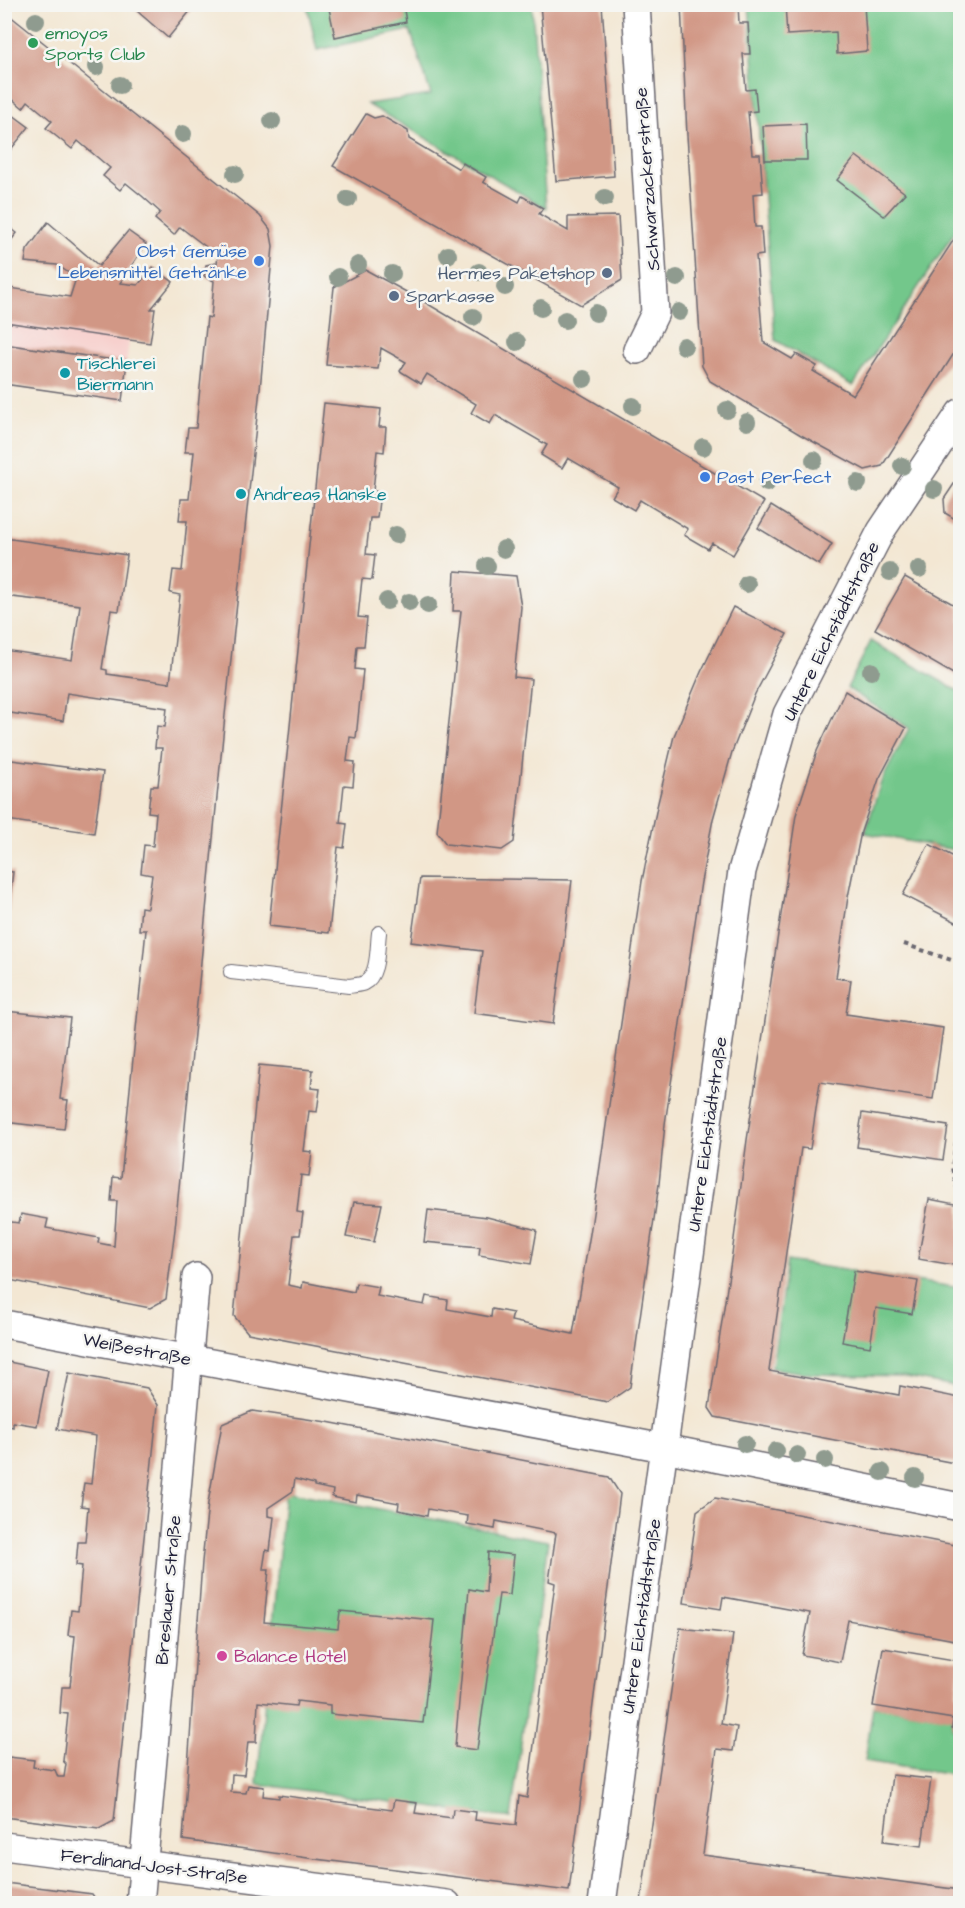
<svg xmlns="http://www.w3.org/2000/svg" width="965" height="1908" font-family="'Architects Daughter',sans-serif">
<style>
.built{fill:#f7d0cd}
.green{fill:#73c78b;stroke:#4a7463;stroke-width:1.5}
.building{fill:#d19785;fill-rule:evenodd}
.lines{fill:none;stroke-linecap:round;stroke-linejoin:round}
.lane-casing{stroke:#6b6770;stroke-width:16}
.street-casing{stroke:#6b6770;stroke-width:30}
.path{stroke:#6b6770;stroke-width:4;stroke-dasharray:4.5 4.5;stroke-linecap:butt}
.lane{stroke:#fff;stroke-width:14}
.street{stroke:#fff;stroke-width:27}
.tree{fill:#8f9b8f}
.leisure-dot{fill:#2e9e5b;stroke:#f6f6f2;stroke-width:2}
.shop-dot{fill:#3f7fe0;stroke:#f6f6f2;stroke-width:2}
.service-dot{fill:#5c6f8a;stroke:#f6f6f2;stroke-width:2}
.culture-dot{fill:#0f9aa8;stroke:#f6f6f2;stroke-width:2}
.hotel-dot{fill:#d1479c;stroke:#f6f6f2;stroke-width:2}
.labels{text-anchor:middle;stroke-width:5;stroke-linejoin:round;paint-order:stroke}
.leisure-label{font-size:18px;fill:#27864d;stroke:#f6f6f2;text-anchor:start}
.street-label{font-size:18px;fill:#22223b;stroke:#f6f6f2}
.shop-label{font-size:18px;fill:#366cbe;stroke:#f6f6f2;text-anchor:end}
.service-label{font-size:18px;fill:#4e5e75;stroke:#f6f6f2;text-anchor:end}
.culture-label{font-size:18px;fill:#0d838f;stroke:#f6f6f2;text-anchor:start}
.hotel-label{font-size:18px;fill:#b23c85;stroke:#f6f6f2;text-anchor:start}
</style>
<rect width="100%" height="100%" fill="#f6f6f2"/>
<filter id="ink" filterUnits="userSpaceOnUse"><feTurbulence type="fractalNoise" baseFrequency=".0167" numOctaves="2"/><feDisplacementMap in="SourceGraphic" scale="12" xChannelSelector="R" yChannelSelector="G"/><feConvolveMatrix kernelMatrix="1 2 1 2 8 2 1 2 1" color-interpolation-filters="sRGB"/></filter>
<filter id="wash" filterUnits="userSpaceOnUse"><feTurbulence type="fractalNoise" baseFrequency=".008" numOctaves="4" result="noise"/><feDisplacementMap in="SourceGraphic" scale="24" xChannelSelector="R" yChannelSelector="G"/><feGaussianBlur stdDeviation="1.35" result="paint"/><feColorMatrix in="noise" values="0 0 0 0 0 0 0 0 0 0 0 0 0 0 0 0 0 1.4 0 .05"/><feComposite in="paint" operator="in"/></filter>
<g filter="url(#wash)">
<rect width="100%" height="100%" fill="#f3e7d3"/>
<!-- built -->
<polygon class="built" points="5,322 129,341 122,401 5,384"/>
<!-- green -->
<g class="green">
<polygon points="959,4 960,6 960,224 853,386 775,340 749,5"/>
<polygon points="307,5 532,5 546,208 367,104 431,95 410,30 317,50"/>
<polygon points="871,641 960,692 960,851 865,833 881,782 909,728 847,688"/>
<polygon points="787,1261 960,1288 960,1387 901,1376 812,1374 772,1368"/>
<polygon points="285,1491 548,1541 511,1818 257,1784"/>
<polygon points="873,1706 953,1718 952,1728 960,1730 960,1776 865,1761"/>
</g>
<g id="blocks">
<!-- building -->
<g class="building">
<polygon points="129,4 196,4 168,38"/>
<polygon points="328,4 403,4 406,22 335,37"/>
<polygon points="540,4 602,4 614,176 556,181"/>
<polygon points="681,4 738,4 739,23 748,23 750,54 743,54 746,90 755,89 757,111 748,112 752,154 760,154 763,193 753,194 755,227 761,227 763,255 756,256 763,342 792,359 796,354 817,366 813,371 853,395 960,230 960,344 882,466 865,470 801,435 710,381 702,366 687,135"/>
<polygon points="785,4 864,4 867,51 837,54 836,32 787,35"/>
<polygon points="4,11 260,216 270,229 273,246 261,379 225,715 175,1229 166,1299 150,1308 4,1279 4,1221 19,1223 21,1214 48,1219 46,1228 99,1238 98,1243 114,1246 117,1201 111,1201 113,1177 121,1178 146,930 139,930 141,907 147,908 152,875 141,873 144,845 153,846 156,813 148,812 151,786 158,786 162,748 155,748 157,726 165,727 167,708 67,693 63,721 4,712 4,650 72,660 80,605 4,596 4,538 127,555 119,611 111,610 102,669 107,670 107,674 170,683 180,595 170,593 173,570 182,571 187,521 179,521 181,499 189,499 194,452 185,452 188,428 196,428 207,317 211,318 214,281 204,276 206,265 217,263 218,256 180,227 174,235 155,219 160,212 142,196 126,183 120,190 103,176 110,168 78,141 72,149 46,128 52,121 28,101 23,108 4,92 6,84 4,83"/>
<polygon points="366,114 374,118 382,116 408,131 409,139 459,169 463,163 486,177 483,182 519,202 522,196 543,208 539,214 568,231 568,217 618,216 622,280 581,305 333,166"/>
<polygon points="13,115 29,127 4,158 4,135 8,130 4,126"/>
<polygon points="806,124 807,160 765,160 763,126"/>
<polygon points="856,156 905,193 884,216 837,180"/>
<polygon points="48,222 99,266 128,231 146,244 120,283 138,285 153,267 173,282 151,309 155,309 150,343 5,322 10,288 70,297 76,278 57,265 25,262 27,250"/>
<polygon points="4,223 17,233 4,249"/>
<polygon points="366,270 421,300 764,502 733,555 712,543 708,549 684,535 688,529 640,500 634,510 612,497 618,487 568,458 562,468 541,455 547,445 495,415 490,424 471,413 476,404 427,374 421,384 400,371 406,362 381,348 378,369 326,365 334,287"/>
<polygon points="4,344 127,362 122,401 4,384"/>
<polygon points="324,403 381,409 379,427 386,427 384,452 377,451 373,491 380,492 377,518 370,518 366,554 375,555 372,580 362,579 358,617 367,618 364,646 357,646 355,669 363,670 356,738 350,737 347,761 355,762 353,786 344,785 340,823 347,824 344,848 338,847 329,933 269,926"/>
<polygon points="960,475 960,522 945,513 944,499"/>
<polygon points="771,506 832,544 819,565 758,528"/>
<polygon points="455,571 516,576 521,607 514,677 531,679 514,842 502,850 446,844 437,832 461,611 453,611"/>
<polygon points="905,577 960,608 960,678 875,629"/>
<polygon points="733,607 787,634 755,694 732,752 713,819 701,882 665,1124 659,1184 630,1387 608,1402 248,1333 234,1316 259,1065 313,1070 311,1088 320,1089 317,1112 309,1111 304,1151 312,1152 309,1176 301,1175 297,1212 303,1213 300,1235 294,1235 288,1285 302,1288 303,1282 354,1292 356,1283 379,1287 377,1296 424,1305 426,1296 448,1300 447,1309 491,1317 492,1309 513,1313 511,1321 573,1334 590,1234 642,881 657,807 674,736 701,672"/>
<polygon points="845,691 906,728 879,779 861,832 848,897 836,978 851,980 846,1014 943,1028 933,1099 820,1082 810,1149 801,1148 769,1371 899,1395 900,1386 960,1398 960,1464 715,1417 709,1408 732,1254 747,1140 796,815 817,751"/>
<polygon points="4,759 103,772 94,833 7,820 6,827 4,827"/>
<polygon points="929,844 960,860 960,924 903,895"/>
<polygon points="4,871 13,872 8,913 4,913"/>
<polygon points="420,878 572,880 553,1024 474,1013 482,951 411,942"/>
<polygon points="5,1011 70,1018 60,1099 68,1100 64,1129 4,1122"/>
<polygon points="862,1113 948,1126 943,1160 857,1147"/>
<polygon points="929,1199 960,1205 960,1266 918,1259"/>
<polygon points="354,1202 382,1204 374,1242 346,1237"/>
<polygon points="428,1210 487,1217 537,1230 531,1264 479,1255 480,1247 424,1242"/>
<polygon points="854,1271 918,1281 912,1314 876,1308 870,1347 842,1342"/>
<polygon points="4,1361 48,1370 37,1426 13,1422 13,1427 4,1425"/>
<polygon points="69,1373 147,1388 158,1405 114,1821 99,1829 4,1817 4,1763 8,1763 9,1757 34,1760 33,1767 55,1770 58,1777 64,1777 66,1764 63,1761 68,1714 60,1713 62,1687 70,1687 75,1636 68,1635 71,1610 78,1611 82,1566 76,1565 78,1542 85,1542 88,1507 81,1506 84,1483 91,1484 96,1436 57,1429"/>
<path d="M 252,1411 L 327,1422 L 609,1477 L 620,1494 L 569,1891 L 308,1858 L 183,1840 L 202,1562 L 208,1503 L 222,1424 ZM 295,1479 L 314,1484 L 314,1486 L 333,1490 L 332,1497 L 356,1502 L 357,1495 L 399,1503 L 398,1510 L 427,1516 L 428,1509 L 468,1516 L 467,1524 L 495,1529 L 496,1521 L 556,1533 L 549,1581 L 555,1583 L 527,1798 L 519,1796 L 516,1825 L 475,1820 L 476,1812 L 453,1809 L 452,1818 L 415,1813 L 417,1803 L 394,1800 L 392,1810 L 279,1795 L 279,1798 L 263,1796 L 264,1787 L 248,1785 L 246,1793 L 231,1792 L 232,1774 L 244,1775 L 248,1742 L 256,1742 L 258,1702 L 296,1706 L 297,1701 L 330,1705 L 330,1714 L 423,1723 L 434,1620 L 340,1611 L 338,1629 L 264,1622 L 269,1569 L 263,1569 L 266,1550 L 270,1551 L 274,1517 L 268,1516 L 268,1508 L 293,1491 Z"/>
<polygon points="715,1498 960,1546 960,1641 848,1620 840,1662 802,1655 810,1613 723,1597 721,1609 684,1603 697,1511"/>
<polygon points="488,1552 514,1555 510,1595 499,1594 477,1750 455,1747 469,1589 486,1592"/>
<polygon points="680,1628 733,1634 721,1724 737,1727 733,1751 717,1749 703,1855 960,1890 960,1904 644,1904 641,1901"/>
<polygon points="883,1648 960,1661 956,1695 960,1696 960,1730 952,1728 953,1719 873,1706"/>
<polygon points="892,1775 931,1779 922,1846 884,1841"/>
<polygon points="5,1883 92,1894 99,1904 5,1904"/>
</g>
</g>
</g>
<g filter="url(#ink)">
<use href="#blocks" fill-opacity="0" stroke="#6b6770" stroke-width="1.5"/>
<g class="lines">
<defs>
<path id="lane" d="M 231,972 L 349,986 C 354,985 360,985 364,983 C 379,976 377,947 379,933"/>
<g id="street">
<polyline points="636,4 655,313 637,350"/>
<polyline points="4,1324 664,1448 960,1507"/>
<polyline points="4,1846 447,1904"/>
<polyline points="140,1904 196,1277"/>
<polyline points="602,1904 742,871 787,714 881,531 960,413"/>
</g>
</defs>
<!-- lane casing -->
<use href="#lane" class="lane-casing"/>
<!-- street casing -->
<use href="#street" class="street-casing"/>
<!-- path -->
<g class="path">
<polyline points="904,944 960,963"/>
<polyline points="960,1115 952,1168 960,1200"/>
</g>
<!-- lane -->
<use href="#lane" class="lane"/>
<!-- street -->
<use href="#street" class="street"/>
</g>
<!-- trees -->
<g class="tree">
<circle cx="36" cy="21" r="9"/>
<circle cx="96" cy="67" r="9"/>
<circle cx="120" cy="85" r="9"/>
<circle cx="272" cy="121" r="9"/>
<circle cx="183" cy="134" r="9"/>
<circle cx="235" cy="174" r="9"/>
<circle cx="605" cy="198" r="9"/>
<circle cx="348" cy="199" r="9"/>
<circle cx="448" cy="255" r="9"/>
<circle cx="358" cy="265" r="9"/>
<circle cx="479" cy="272" r="9"/>
<circle cx="392" cy="274" r="9"/>
<circle cx="338" cy="277" r="9"/>
<circle cx="677" cy="278" r="9"/>
<circle cx="505" cy="287" r="9"/>
<circle cx="541" cy="308" r="9"/>
<circle cx="679" cy="312" r="9"/>
<circle cx="596" cy="313" r="9"/>
<circle cx="473" cy="317" r="9"/>
<circle cx="565" cy="320" r="9"/>
<circle cx="517" cy="342" r="9"/>
<circle cx="684" cy="346" r="9"/>
<circle cx="584" cy="379" r="9"/>
<circle cx="633" cy="406" r="9"/>
<circle cx="727" cy="410" r="9"/>
<circle cx="747" cy="422" r="9"/>
<circle cx="703" cy="447" r="9"/>
<circle cx="814" cy="460" r="9"/>
<circle cx="902" cy="466" r="9"/>
<circle cx="767" cy="483" r="9"/>
<circle cx="858" cy="483" r="9"/>
<circle cx="934" cy="489" r="9"/>
<circle cx="396" cy="535" r="9"/>
<circle cx="504" cy="549" r="9"/>
<circle cx="487" cy="566" r="9"/>
<circle cx="919" cy="569" r="9"/>
<circle cx="890" cy="572" r="9"/>
<circle cx="747" cy="584" r="9"/>
<circle cx="387" cy="601" r="9"/>
<circle cx="409" cy="602" r="9"/>
<circle cx="428" cy="605" r="9"/>
<circle cx="871" cy="671" r="9"/>
<circle cx="745" cy="1444" r="9"/>
<circle cx="776" cy="1451" r="9"/>
<circle cx="797" cy="1455" r="9"/>
<circle cx="825" cy="1460" r="9"/>
<circle cx="882" cy="1472" r="9"/>
<circle cx="915" cy="1478" r="9"/>
</g>
</g>
<!-- markers -->
<circle class="leisure-dot" cx="33" cy="43" r="6"/>
<g class="shop-dot">
<circle cx="259" cy="261" r="6"/>
<circle cx="705" cy="477" r="6"/>
</g>
<g class="service-dot">
<circle cx="607" cy="273" r="6"/>
<circle cx="394" cy="296" r="6"/>
</g>
<g class="culture-dot">
<circle cx="65" cy="373" r="6"/>
<circle cx="241" cy="494" r="6"/>
</g>
<circle class="hotel-dot" cx="222" cy="1656" r="6"/>
<g class="labels">
<!-- leisure labels -->
<g class="leisure-label">
<text x="45" y="39">emoyos<tspan x="45" dy="21">Sports Club</tspan></text>
</g>
<!-- street labels -->
<g class="street-label">
<text transform="translate(647 179) rotate(-94)" y="6">Schwarzackerstraße</text>
<text transform="translate(831 631) rotate(-64)" y="6">Untere Eichstädtstraße</text>
<text transform="translate(707 1134) rotate(-82)" y="6">Untere Eichstädtstraße</text>
<text transform="translate(137 1349) rotate(11)" y="6">Weißestraße</text>
<text transform="translate(168 1590) rotate(-85)" y="6">Breslauer Straße</text>
<text transform="translate(641 1616) rotate(-82)" y="6">Untere Eichstädtstraße</text>
<text transform="translate(154 1866) rotate(7)" y="6">Ferdinand-Jost-Straße</text>
</g>
<!-- shop labels -->
<g class="shop-label">
<text x="247" y="257">Obst Gemüse<tspan x="247" dy="21">Lebensmittel Getränke</tspan></text>
<text x="717" y="483" text-anchor="start">Past Perfect</text>
</g>
<!-- service labels -->
<g class="service-label">
<text x="595" y="279">Hermes Paketshop</text>
<text x="406" y="302" text-anchor="start">Sparkasse</text>
</g>
<!-- culture labels -->
<g class="culture-label">
<text x="77" y="369">Tischlerei<tspan x="77" dy="21">Biermann</tspan></text>
<text x="253" y="500">Andreas Hanske</text>
</g>
<!-- hotel labels -->
<g class="hotel-label">
<text x="234" y="1662">Balance Hotel</text>
</g>
</g>
<!-- margin -->
<rect width="965" height="1908" fill="none" stroke="#f6f6f2" stroke-width="24"/>
</svg>
